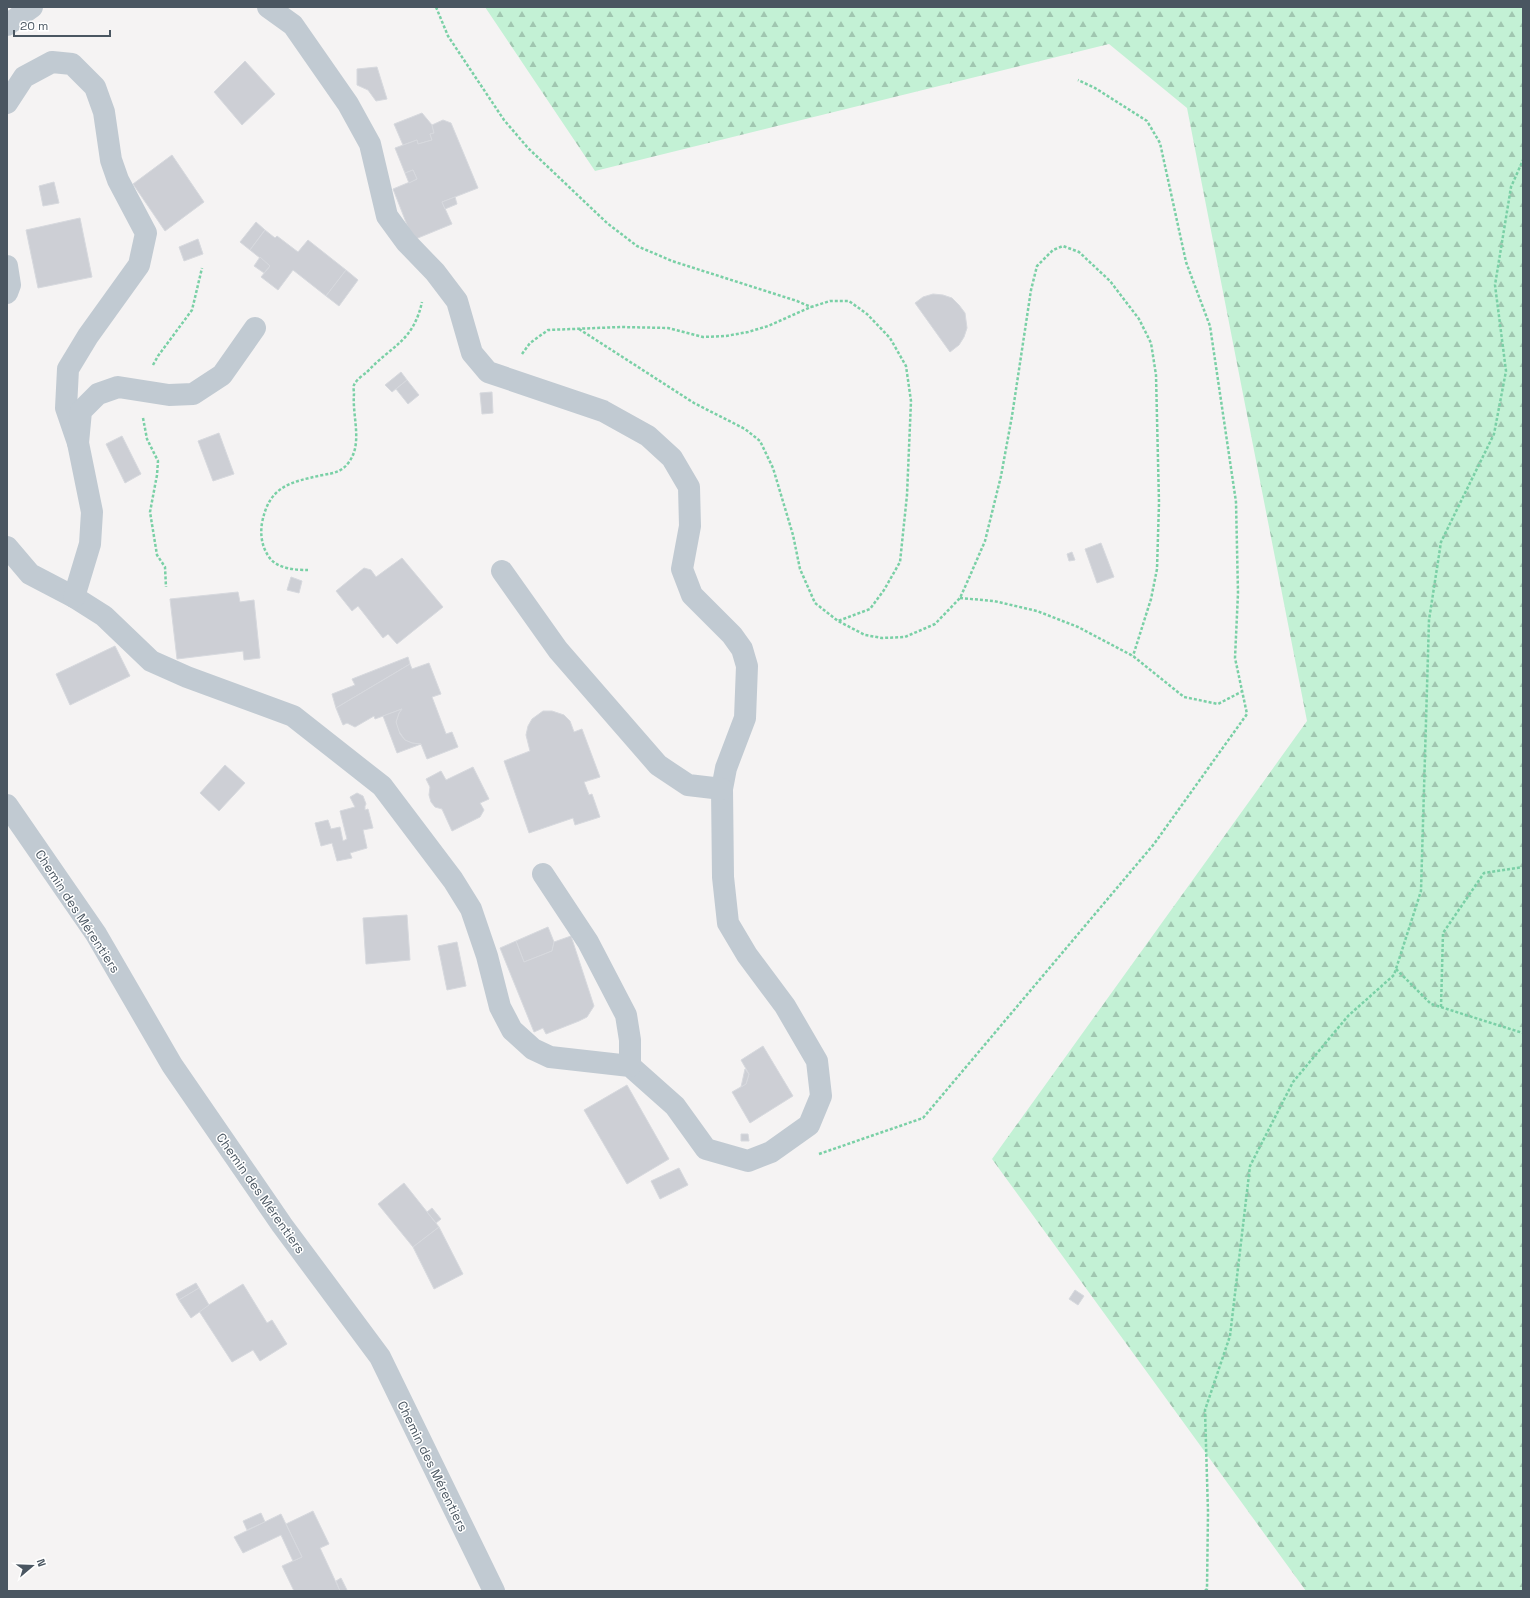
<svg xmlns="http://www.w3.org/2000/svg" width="1530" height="1598" font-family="'Space Grotesk',sans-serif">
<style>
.forest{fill:url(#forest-firs)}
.building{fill:#cdcfd5;stroke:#d7d9de}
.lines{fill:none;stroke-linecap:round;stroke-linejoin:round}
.path{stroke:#7ad0a6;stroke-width:2.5;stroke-dasharray:3 2;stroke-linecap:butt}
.minor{stroke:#c1cad2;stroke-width:22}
.labels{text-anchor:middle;stroke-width:3;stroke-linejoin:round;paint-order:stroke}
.street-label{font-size:13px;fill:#4a5661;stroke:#fff}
</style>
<defs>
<pattern id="forest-firs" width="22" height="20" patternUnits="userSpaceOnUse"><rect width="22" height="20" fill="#c3f1d5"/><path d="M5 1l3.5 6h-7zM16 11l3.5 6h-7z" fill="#a0c6b0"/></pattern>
</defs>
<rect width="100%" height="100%" fill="#f5f3f3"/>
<!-- forest -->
<polygon class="forest" points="485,7 1523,7 1523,1591 1306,1591 992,1159 1307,721 1187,108 1109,44 595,171"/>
<!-- building -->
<g class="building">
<polygon points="245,61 275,94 242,125 214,92"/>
<polygon points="377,67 387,99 376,101 368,90 357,85 357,69"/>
<polygon points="422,113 432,125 434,133 430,134 432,140 418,144 417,140 403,145 394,124"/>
<polygon points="443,120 451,123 478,188 442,202 452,224 413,240 393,189 417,179 413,170 405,173 395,148 417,140 418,144 432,140 430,134 434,133 432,125"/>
<polygon points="172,155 204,202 165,231 133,184"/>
<polygon points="413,170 417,179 409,183 405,173"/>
<polygon points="54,182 59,203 43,206 39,186"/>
<polygon points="455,197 457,204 445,209 442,202"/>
<polygon points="80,218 92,277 38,288 26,230"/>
<polygon points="256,222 265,230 250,250 240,242"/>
<polygon points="265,230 275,238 277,236 298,252 308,240 346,270 326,296 293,270 278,290 261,277 270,266 250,250"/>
<polygon points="198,239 203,254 184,261 179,247"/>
<polygon points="260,257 270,266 264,273 254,266"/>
<polygon points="346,270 358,280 339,306 326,296"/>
<polygon points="933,294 943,295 952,298 959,305 965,313 967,328 964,337 959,345 950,352 915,303 923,297"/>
<polygon points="401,372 407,380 392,392 385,385"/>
<polygon points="407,380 419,395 408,404 396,389"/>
<polygon points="492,392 493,413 482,414 480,393"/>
<polygon points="219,433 234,474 213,481 198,441"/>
<polygon points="122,436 141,474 125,483 106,444"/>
<polygon points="1101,543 1114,577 1097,583 1085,549"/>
<polygon points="1072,552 1075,560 1069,561 1067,554"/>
<polygon points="402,558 443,607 397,644 388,634 383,638 358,606 352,611 336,591 364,568 371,570 376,577"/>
<polygon points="291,577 302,581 299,593 287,590"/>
<polygon points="238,592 240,602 254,600 260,658 244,660 243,651 177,659 170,599"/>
<polygon points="115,646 130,676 70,705 56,674"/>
<polygon points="408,657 410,664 336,708 332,694 355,685 352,679"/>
<polygon points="429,663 441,694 432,697 446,734 452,732 458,747 427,759 421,744 412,743 405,740 398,730 396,722 399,713 402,709 375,719 374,716 355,727 347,723 343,725 336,708 410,664 412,669"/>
<polygon points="402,709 399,713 396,722 400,734 405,740 412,743 421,744 397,753 383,716"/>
<polygon points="543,711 552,711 564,715 570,721 574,732 582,729 600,777 584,782 589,795 592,794 600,817 575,825 573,818 529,833 504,761 530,751 526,735 528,726 532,719"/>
<polygon points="225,765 245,783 219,811 200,793"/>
<polygon points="473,767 489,799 480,803 484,810 480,817 452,831 442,809 435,807 431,802 429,795 430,787 426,779 441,771 446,780"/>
<polygon points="357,793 363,796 366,804 365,806 365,810 368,809 373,828 363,830 367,848 350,853 352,858 337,861 332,843 321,846 315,823 328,820 331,829 340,827 343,841 347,839 340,811 355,807 350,797"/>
<polygon points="407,915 410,960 366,964 363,918"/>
<polygon points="548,927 554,942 552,951 524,962 516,941"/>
<polygon points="571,936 594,1006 587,1017 579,1021 546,1034 543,1028 534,1032 500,948 516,941 524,962 552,951 554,942"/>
<polygon points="457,942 466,986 447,990 438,946"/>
<polygon points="763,1046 793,1096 750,1123 732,1092 746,1084 749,1074 741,1060"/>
<polygon points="745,1069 749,1074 746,1084 741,1087"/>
<polygon points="627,1085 669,1159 627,1184 584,1110"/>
<polygon points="741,1134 748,1134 749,1141 741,1141"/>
<polygon points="679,1168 688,1185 660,1199 651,1181"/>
<polygon points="404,1183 439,1227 413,1247 378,1204"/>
<polygon points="432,1208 441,1219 436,1223 427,1212"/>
<polygon points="439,1227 463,1274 434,1289 413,1247"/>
<polygon points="196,1283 199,1288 179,1300 176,1294"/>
<polygon points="243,1284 267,1323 272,1320 287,1344 260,1361 253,1350 232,1362 199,1311"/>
<polygon points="199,1288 209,1305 191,1318 179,1300"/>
<polygon points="1075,1290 1084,1296 1078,1305 1069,1299"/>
<polygon points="313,1511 329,1544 320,1548 340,1591 294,1591 282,1566 302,1557 286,1524"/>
<polygon points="261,1513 265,1522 247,1530 243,1521"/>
<polygon points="281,1514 302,1557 293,1561 281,1535 243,1553 234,1537"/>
<polygon points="341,1578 347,1590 345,1591 340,1591 336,1581"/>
</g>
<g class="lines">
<!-- path -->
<g class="path">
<polyline points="436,7 448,36 504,120 528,148 607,223 637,246 672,261 797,301 811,307"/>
<polyline points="579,329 694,403 745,429 760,441 773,468 793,535 800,569 815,603 838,621 865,635 882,638 905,637 935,624 960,598 969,578 985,541 1001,476 1012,416 1031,290 1037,266 1053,250 1063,246 1079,252 1110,281 1139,319 1151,343 1156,375 1159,503 1157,569 1151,599 1133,656"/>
<polyline points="522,354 530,343 548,330 621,327 668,328 703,337 726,336 748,332 768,326 811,307 830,301 849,301 867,314 890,338 906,366 911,401 907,495 900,562 884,590 870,609 838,621"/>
<polyline points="153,365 158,356 192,310 202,268"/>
<polyline points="143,418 147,439 158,461 157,475 150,512 157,555 165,567 166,587"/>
<path d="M 308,570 C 296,570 277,569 269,557 C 262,547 260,535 262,523 C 269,486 290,482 323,475 C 334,473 342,472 349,462 C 363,443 352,416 354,394 C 354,391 353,387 354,385 C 356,380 363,375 367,372 C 392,345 413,342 422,302"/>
<polyline points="960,598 994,601 1037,611 1078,627 1133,656 1184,697 1218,704 1241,692"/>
<polyline points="1396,969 1431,1004 1523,1033"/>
<polyline points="1441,1007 1443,933 1484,873 1523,867"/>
<polyline points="819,1154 923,1118 1154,844 1247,714 1235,658 1238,593 1236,502 1210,326 1186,262 1160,143 1147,121 1095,88 1078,80"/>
<polyline points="1205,1591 1207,1589 1208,1512 1205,1410 1230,1336 1250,1166 1293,1082 1348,1016 1394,975 1421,891 1429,620 1441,542 1494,434 1506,371 1495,285 1511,187 1523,160"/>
</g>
<!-- minor -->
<g class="minor">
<polyline points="7,25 32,7"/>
<polyline points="7,103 24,77 52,62 72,64 95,87 104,112 111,160 118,180 146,233 139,265 88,336 68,369 66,408 78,443"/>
<polyline points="7,266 10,285 7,293"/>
<polyline points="7,547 30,574 74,597 104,616 151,661 187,677 293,716 382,786 453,880 471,909 487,956 500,1007 512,1030 533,1049 550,1057 630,1066 675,1106 706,1149 748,1161 771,1152 809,1125 821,1096 817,1061 785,1006 747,955 728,923 723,877 722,789 726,768 745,718 747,666 742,649 732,635 692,595 682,569 690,526 689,487 672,458 648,436 603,411 488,372 472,353 457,301 435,272 406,242 387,216 370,144 348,104 293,25 268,7"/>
<polyline points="502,571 558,650 658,765 688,785 722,789"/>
<polyline points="74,597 90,544 92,512 78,443 81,411 98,394 118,387 169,395 193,394 222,375 255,328"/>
<polyline points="7,805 96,934 172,1065 282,1225 380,1357 494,1591"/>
<polyline points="543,874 588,942 626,1015 630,1040 630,1066"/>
</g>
</g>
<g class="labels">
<!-- street labels -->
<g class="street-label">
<text transform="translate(78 911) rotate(57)" y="5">Chemin des Mérentiers</text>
<text transform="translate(261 1193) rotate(55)" y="5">Chemin des Mérentiers</text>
<text transform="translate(433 1466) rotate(64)" y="5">Chemin des Mérentiers</text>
</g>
</g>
<!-- border -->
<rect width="1530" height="1598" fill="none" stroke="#4a5661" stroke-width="16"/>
<!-- north arrow -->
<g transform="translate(32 1566) rotate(71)" stroke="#ffffff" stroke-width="3" paint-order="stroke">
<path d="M0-3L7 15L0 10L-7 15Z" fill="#4a5661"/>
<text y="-6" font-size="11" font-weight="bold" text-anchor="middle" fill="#4a5661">N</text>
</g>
<!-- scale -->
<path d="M14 30v6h96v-6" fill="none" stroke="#4a5661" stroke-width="2"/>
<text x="20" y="30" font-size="12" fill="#4a5661" stroke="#ffffff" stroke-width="3" paint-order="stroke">20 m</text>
</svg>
